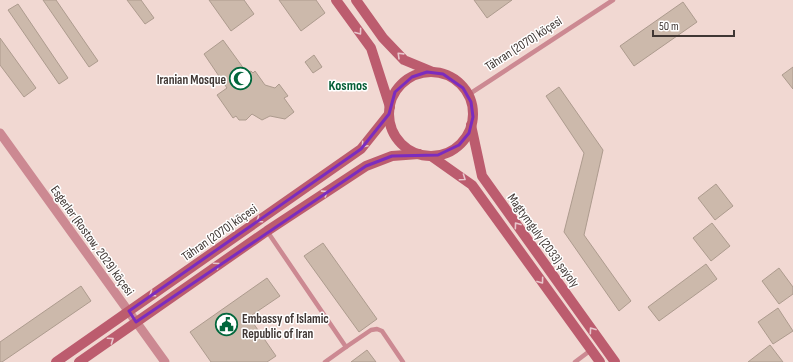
<svg xmlns="http://www.w3.org/2000/svg" width="793" height="362" font-family="'Sofia Sans Condensed',sans-serif">
<style>
.building{fill:#ccb9ab;stroke:#ad9b8e}
.lines{fill:none;stroke-linecap:round;stroke-linejoin:round}
.lane{stroke:#cc8992;stroke-width:4.5}
.street{stroke:#cc8992;stroke-width:9}
.secondary{stroke:#bc5c6e;stroke-width:10}
.oneway{stroke:#e8c6cc}
.marked{fill:none;stroke:#7b2cbf;stroke-width:3;stroke-linejoin:round}
.labels{text-anchor:middle;stroke-width:3;stroke-linejoin:round;paint-order:stroke}
.street-label{font-size:13px;fill:#403734;stroke:#fff}
.poi-label{font-size:13px;font-weight:bold;fill:#403734;stroke:#fff;text-anchor:end}
.neighbourhood-label{font-size:14px;font-weight:bold;fill:#055e37;stroke:#fff}
</style>
<rect width="100%" height="100%" fill="#f1d8d2"/>
<!-- building -->
<g class="building">
<polygon points="43,0 56,0 98,61 89,67"/>
<polygon points="127,0 141,0 154,18 145,24"/>
<polygon points="209,0 244,0 254,14 231,31"/>
<polygon points="279,0 316,0 325,13 301,31"/>
<polygon points="474,0 512,0 487,18"/>
<polygon points="683,2 697,22 634,66 620,46"/>
<polygon points="18,4 68,78 59,84 8,10"/>
<polygon points="0,38 36,88 24,97 0,65"/>
<polygon points="223,40 247,73 251,71 253,73 255,71 265,85 275,88 279,84 288,96 284,98 294,112 285,119 270,116 262,120 252,114 246,120 239,120 236,116 233,118 217,95 227,88 204,54"/>
<polygon points="314,55 322,67 313,73 305,62"/>
<polygon points="793,67 793,89 782,75"/>
<polygon points="559,87 603,150 584,235 631,301 619,311 564,232 584,153 546,96"/>
<polygon points="716,184 733,206 715,220 698,198"/>
<polygon points="712,223 730,246 711,261 693,238"/>
<polygon points="323,243 377,319 359,332 304,256"/>
<polygon points="706,264 717,279 659,321 648,307"/>
<polygon points="779,268 793,287 793,294 779,304 762,281"/>
<polygon points="267,278 280,296 249,317 276,356 267,362 211,362 190,332"/>
<polygon points="81,286 91,301 2,362 0,362 0,342"/>
<polygon points="778,308 793,331 773,344 758,322"/>
<polygon points="770,345 783,362 748,362"/>
<polygon points="367,350 376,362 351,362"/>
</g>
<g class="lines">
<!-- lane -->
<g class="lane">
<polyline points="468,95 613,0"/>
<polyline points="267,231 346,347 325,362"/>
<polyline points="346,347 371,330 377,329 382,331 403,362"/>
<polyline points="575,362 591,350"/>
</g>
<!-- street -->
<polyline class="street" points="0,133 165,362"/>
<!-- secondary -->
<g class="secondary">
<polyline points="336,0 371,48 390,107"/>
<polyline points="356,0 383,38 404,60 433,72"/>
<circle cx="431" cy="114" r="42"/>
<polyline points="471,125 482,176 615,362"/>
<polyline points="431,156 472,185 600,362"/>
<polyline points="56,362 361,149 389,114"/>
<polyline points="79,362 267,231 366,166 392,156 419,154"/>
</g>
</g>
<!-- one-way arrows -->
<defs><path id="oneway-chevron" d="M-2-3.5L2.5 0L-2 3.5" fill="none" stroke-width="1.6" stroke-linecap="round" stroke-linejoin="round"/></defs>
<g class="oneway">
<use href="#oneway-chevron" transform="translate(359 32) rotate(54)"/>
<use href="#oneway-chevron" transform="translate(400 55) rotate(-136)"/>
<use href="#oneway-chevron" transform="translate(364 145) rotate(131)"/>
<use href="#oneway-chevron" transform="translate(463 178) rotate(35)"/>
<use href="#oneway-chevron" transform="translate(325 193) rotate(-33)"/>
<use href="#oneway-chevron" transform="translate(259 220) rotate(145)"/>
<use href="#oneway-chevron" transform="translate(517 225) rotate(-126)"/>
<use href="#oneway-chevron" transform="translate(217 265) rotate(-35)"/>
<use href="#oneway-chevron" transform="translate(541 281) rotate(54)"/>
<use href="#oneway-chevron" transform="translate(152 294) rotate(145)"/>
<use href="#oneway-chevron" transform="translate(592 330) rotate(-126)"/>
<use href="#oneway-chevron" transform="translate(111 340) rotate(-35)"/>
</g>
<!-- marked area -->
<path class="marked" d="M 427,72 L 443,74 L 463,88 L 471,102 L 473,117 L 469,133 L 459,145 L 438,155 L 392,156 L 366,166 L 136,322 L 129,311 L 361,149 L 389,114 L 395,92 L 412,77 Z"/>
<!-- icons -->
<defs>
<symbol id="mosque-ring" viewBox="-11 -11 22 22"><circle r="9.5" fill="#fff" stroke="#01673c" stroke-width="1.5"/><path d="M3.5-4.9A6 6 0 1 0 3.5 4.9A5 5 0 1 1 3.5-4.9Z" fill="#01673c"/></symbol>
<symbol id="civic-ring" viewBox="-11 -11 22 22"><circle r="9.5" fill="#fff" stroke="#01673c" stroke-width="1.5"/><path d="M-.6-6.5H3V-4.5H.6V-3L4-1V1h2V6H-6V1h2V-1L-.6-3ZM-1.2 2.5V6h2.4V2.5Z" fill="#01673c"/></symbol>
</defs>
<g fill-rule="evenodd">
<use href="#mosque-ring" x="228" y="66" width="25" height="25"/>
<use href="#civic-ring" x="214" y="312" width="25" height="25"/>
</g>
<g class="labels">
<!-- street labels -->
<g class="street-label">
<text transform="translate(523 43) rotate(-33)" y="5">Tähran (2070) köçesi</text>
<text transform="translate(219 232) rotate(-35)" y="5">Tähran (2070) köçesi</text>
<text transform="translate(93 240) rotate(54)" y="5">Esgerler (Rostow, 2029) köçesi</text>
<text transform="translate(544 240) rotate(54)" y="5">Magtymguly (2033) şaýoly</text>
</g>
<!-- poi labels -->
<g class="poi-label">
<text x="226" y="84">Iranian Mosque</text>
<text x="242" y="323" text-anchor="start">Embassy of Islamic<tspan x="242" dy="15">Republic of Iran</tspan></text>
</g>
<!-- neighbourhood labels -->
<g class="neighbourhood-label">
<text x="348" y="90">Kosmos</text>
</g>
</g>
<!-- scale -->
<path d="M653 30v6h81v-6" fill="none" stroke="#403734" stroke-width="2"/>
<text x="659" y="30" font-size="12" fill="#403734" stroke="#ffffff" stroke-width="3" paint-order="stroke">50 m</text>
</svg>
